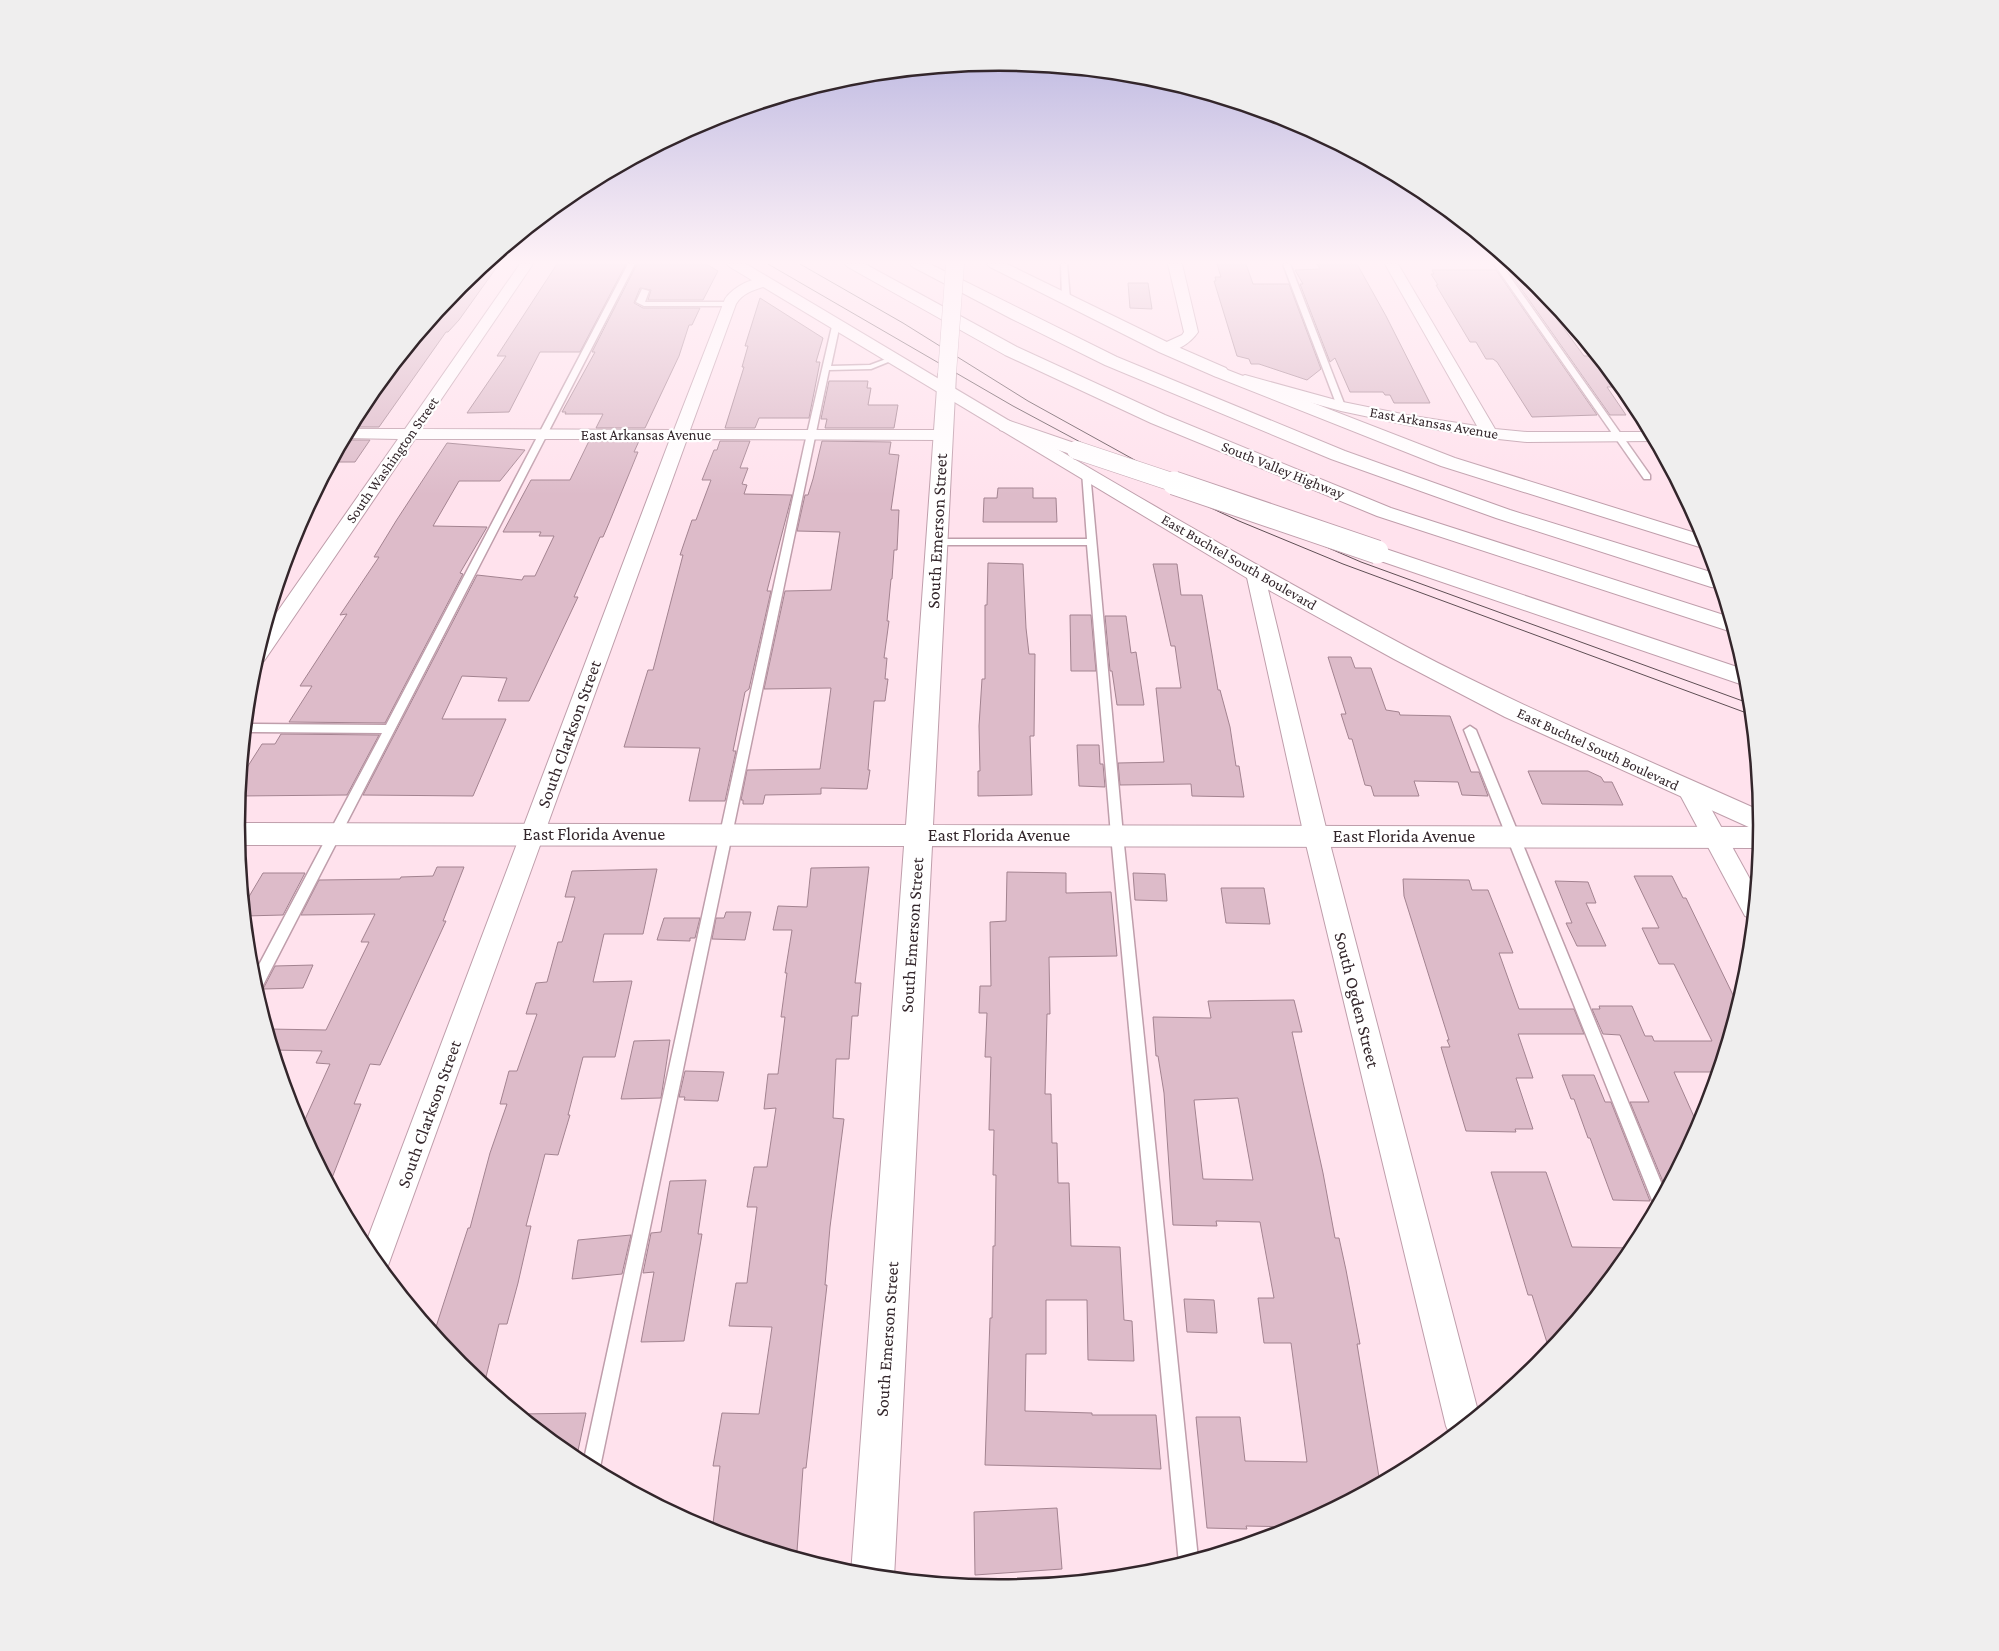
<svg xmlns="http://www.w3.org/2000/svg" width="1999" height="1651" font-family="'Crimson Pro',serif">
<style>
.building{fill:#ddbbc9;stroke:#a38390;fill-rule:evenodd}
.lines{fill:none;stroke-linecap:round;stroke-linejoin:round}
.service-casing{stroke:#bf9eab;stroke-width:3}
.minor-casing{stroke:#bf9eab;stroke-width:2}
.tertiary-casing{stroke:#bf9eab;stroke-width:2}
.secondary-casing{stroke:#bf9eab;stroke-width:2}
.motorway-casing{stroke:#bf9eab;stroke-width:2}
.service{fill:#fff;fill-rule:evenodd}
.minor{fill:#fff;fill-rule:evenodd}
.tertiary{fill:#fff;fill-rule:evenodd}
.secondary{fill:#fff;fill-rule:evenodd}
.motorway{fill:#fff;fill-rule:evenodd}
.tram{stroke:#5e4e54;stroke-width:1}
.tertiary-bridge-casing{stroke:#bf9eab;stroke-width:19;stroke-linecap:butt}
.motorway-bridge-far1-casing{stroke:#bf9eab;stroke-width:19;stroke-linecap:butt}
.motorway-bridge-casing{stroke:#bf9eab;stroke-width:25;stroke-linecap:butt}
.tertiary-bridge{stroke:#fff;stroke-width:18}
.motorway-bridge-far1{stroke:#fff;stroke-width:18}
.motorway-bridge{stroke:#fff;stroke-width:23}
.labels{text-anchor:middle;stroke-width:4.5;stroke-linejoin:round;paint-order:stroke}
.far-street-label{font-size:15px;fill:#33262b;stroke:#fff}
.street-label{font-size:18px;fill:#33262b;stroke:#fff}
.rim{fill:none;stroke:#33262b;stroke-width:2.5}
</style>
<rect width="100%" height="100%" fill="#ffe2ed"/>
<!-- building -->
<g class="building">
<polygon points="487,264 499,264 459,320 448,332 446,332 379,427 351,427 365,401 460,286"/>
<polygon points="557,264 626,264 580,352 540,352 509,412 467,413 506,356 497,356"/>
<polygon points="637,264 706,264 718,271 703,300 648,300 651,290 640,288 634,303 643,308 700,308 692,325 689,325 679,356 645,428 596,428 603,414 565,414 566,412 562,412 595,352 592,352"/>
<polygon points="1217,264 1246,264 1253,284 1289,284 1321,369 1307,380 1259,364 1251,364 1249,359 1237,356 1214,281 1216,281 1215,277 1221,277"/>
<polygon points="1317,264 1357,264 1386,316 1430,403 1394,403 1390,395 1385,395 1383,392 1350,392 1335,358 1330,362 1300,284 1303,284 1295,270 1320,269"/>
<polygon points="1432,270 1496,270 1597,415 1532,417 1497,362 1493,359 1486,359 1476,342 1470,342 1436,285 1438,285 1431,274 1434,274"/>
<polygon points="1508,270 1520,270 1539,286 1560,311 1551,311 1584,356 1594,356 1617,387 1607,387 1626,415 1610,415"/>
<polygon points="1128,283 1148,283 1152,309 1130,308"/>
<polygon points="760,298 823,338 816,362 820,362 809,418 759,418 755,428 725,428 744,367 742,367 748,346 745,346"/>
<polygon points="829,381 868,381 867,388 871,388 868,405 898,405 894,428 825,428 827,419 821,419"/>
<polygon points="345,440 370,440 355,462 333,462"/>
<polygon points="589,441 639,441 634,452 638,452 609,523 603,537 600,537 574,597 578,597 529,701 498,701 507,678 462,676 442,719 506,719 473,796 363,795 477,575 522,580 524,576 535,576 554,536 539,536 541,532 503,532 531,480 570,480"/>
<polygon points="720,441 750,441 740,468 748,468 742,484 747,485 744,494 792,495 767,591 771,591 749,689 745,692 733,751 736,751 725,801 689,801 700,748 624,747 648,670 653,670 683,555 680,555 692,520 696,520 711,480 702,480 714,450 717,450"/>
<polygon points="822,441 891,442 889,454 899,455 891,510 899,510 897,550 894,550 892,579 891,579 887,621 889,621 884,658 887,658 885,679 888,679 885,701 874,701 868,770 870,770 867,789 821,788 821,794 765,795 763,804 743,804 743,800 741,800 747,770 820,769 831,688 764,689 785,591 831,590 840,532 797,531 805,495 808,495 813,479"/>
<polygon points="447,443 525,450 500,481 459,481 433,526 487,527 460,573 463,574 385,723 289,722 312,686 300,686 347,614 340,615 379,557 374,557 396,521"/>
<polygon points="998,488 1033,488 1033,498 1056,498 1057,522 983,522 984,498 997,498"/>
<polygon points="988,563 1023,564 1026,628 1029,654 1035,654 1034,736 1030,736 1032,795 978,796 978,771 980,771 979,726 982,679 985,679 985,605 987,605"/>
<polygon points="1153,564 1177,564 1181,595 1202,595 1218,690 1220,690 1230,727 1236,766 1239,766 1244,797 1192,796 1191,784 1120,785 1118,763 1164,762 1156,688 1181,688 1175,646 1171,646"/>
<polygon points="1070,615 1091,615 1096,671 1071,671"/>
<polygon points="1105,616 1126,616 1131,653 1136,652 1144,705 1117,705 1112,671 1110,671"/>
<polygon points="1328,657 1351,657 1355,668 1371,668 1386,710 1399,712 1400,715 1450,716 1471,772 1479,772 1488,796 1462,795 1458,782 1414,781 1419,796 1374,796 1371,786 1365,785 1352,739 1349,739 1341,714 1346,714"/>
<polygon points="281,734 379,735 347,795 239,796 241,777 262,744 275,744"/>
<polygon points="1077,745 1099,745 1100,764 1103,764 1105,787 1079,786"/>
<polygon points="1528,771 1588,771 1601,777 1604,782 1612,782 1623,805 1542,804"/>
<polygon points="437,867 464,867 443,921 446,921 380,1065 370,1064 354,1104 361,1104 330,1183 302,1131 302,1126 330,1064 316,1063 322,1051 274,1050 268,1029 326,1030 369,942 361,942 375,914 301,915 319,880 400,879 401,877 433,876"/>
<polygon points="869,867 855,983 861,983 858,1016 852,1016 849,1059 836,1059 833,1118 844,1119 830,1227 825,1285 827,1285 806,1468 803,1468 797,1551 778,1552 712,1532 720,1466 713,1466 722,1413 759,1414 772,1327 729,1326 736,1283 747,1283 757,1207 747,1207 754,1167 767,1167 776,1108 764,1109 768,1074 778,1074 785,1017 781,1017 787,973 785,973 792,930 773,930 778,906 807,907 811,868"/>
<polygon points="657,869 643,934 604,934 593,982 632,981 615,1057 583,1057 568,1115 570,1115 558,1155 545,1154 526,1226 531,1226 518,1283 507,1324 499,1324 484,1385 460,1365 435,1335 435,1330 468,1228 470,1228 490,1153 507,1104 500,1104 509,1071 517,1071 537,1014 526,1014 536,983 547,982 558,942 562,942 575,897 565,897 572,871"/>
<polygon points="1007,872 1066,873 1066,893 1111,892 1117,956 1049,957 1050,1014 1047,1014 1045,1094 1051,1094 1052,1143 1057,1143 1058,1183 1069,1183 1071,1246 1120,1247 1124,1320 1132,1321 1134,1361 1088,1360 1087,1300 1046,1300 1046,1354 1026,1354 1025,1411 1092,1413 1092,1415 1156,1415 1161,1469 985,1465 990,1318 992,1318 993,1246 995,1246 996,1175 993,1175 994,1130 989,1130 991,1057 985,1057 987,1013 979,1013 980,986 991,986 990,922 1006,921"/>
<polygon points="263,873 305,873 283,915 245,916 244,905"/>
<polygon points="1133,873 1165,874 1167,901 1135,900"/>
<polygon points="1634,876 1672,876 1683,898 1686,898 1733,995 1742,995 1718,1072 1674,1072 1699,1128 1666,1189 1630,1102 1649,1102 1620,1035 1603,1034 1592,1009 1600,1009 1599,1006 1632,1006 1645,1036 1652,1036 1654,1041 1712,1041 1674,964 1659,964 1642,928 1659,928"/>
<polygon points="1403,879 1469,880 1472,890 1488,890 1513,953 1499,953 1519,1009 1574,1009 1584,1034 1518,1034 1533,1078 1516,1078 1533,1129 1515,1129 1516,1132 1466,1131 1441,1047 1450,1047 1447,1040 1449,1040 1404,896"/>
<polygon points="1555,881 1588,882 1596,903 1586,903 1606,946 1577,946 1566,923 1572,923"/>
<polygon points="1221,888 1264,888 1270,924 1226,923"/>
<polygon points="726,912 751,912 745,940 712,939 716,918 724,918"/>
<polygon points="664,918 700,918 695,938 690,938 690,941 657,940"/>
<polygon points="313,965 303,988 263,989 275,966"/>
<path d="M 1294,1000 L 1302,1032 L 1292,1032 L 1323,1173 L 1335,1238 L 1339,1238 L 1346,1270 L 1360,1344 L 1357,1344 L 1380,1483 L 1299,1527 L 1246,1526 L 1247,1529 L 1207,1528 L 1196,1417 L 1240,1417 L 1245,1461 L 1307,1462 L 1291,1343 L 1264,1343 L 1258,1298 L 1274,1298 L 1260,1222 L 1216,1221 L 1217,1226 L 1173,1225 L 1164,1093 L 1158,1056 L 1156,1056 L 1153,1017 L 1211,1018 L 1208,1001 ZM 1238,1098 L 1253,1180 L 1203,1179 L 1194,1100 Z"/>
<polygon points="670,1040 661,1098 621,1099 634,1041"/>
<polygon points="685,1071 724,1072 718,1101 684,1100 685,1097 679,1097"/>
<polygon points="1562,1075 1594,1075 1605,1102 1611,1102 1650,1201 1613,1200 1590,1138 1588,1138 1574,1099 1571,1099"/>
<polygon points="1491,1172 1546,1172 1572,1247 1634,1248 1550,1352 1532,1295 1528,1295"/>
<polygon points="706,1180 698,1234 702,1234 684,1341 641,1342 654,1272 643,1273 651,1233 661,1232 670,1181"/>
<polygon points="631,1235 622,1274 572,1279 578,1240"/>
<polygon points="1184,1299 1214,1300 1217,1333 1187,1332"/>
<polygon points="586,1413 576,1460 520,1414"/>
<polygon points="1057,1508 1062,1569 975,1575 974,1512"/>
</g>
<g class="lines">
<defs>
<g id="service">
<polygon points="628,264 635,264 260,991 257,992 252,978 382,733 246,732 247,724 386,725"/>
<polygon points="1061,264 1067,264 1070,299 1066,301 1062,299"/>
<polygon points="1283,264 1290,264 1345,406 1344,408 1337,406"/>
<polygon points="1494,264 1501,264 1650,475 1650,479 1644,479"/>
<polygon points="642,289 649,291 645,302 729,302 733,304 729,306 644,306 636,302"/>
<polygon points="833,322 840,324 831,366 870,365 894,356 898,358 871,369 829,370 599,1472 583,1464 804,447"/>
<polygon points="1086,469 1090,472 1123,835 1198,1559 1179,1564 1111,835 1087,545 937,545 932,542 937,539 1087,539 1082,472"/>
<polygon points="1470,726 1476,730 1665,1192 1657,1207 1652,1200 1464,730"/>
</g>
<g id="minor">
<path d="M 520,264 L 533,264 L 421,429 L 674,430 L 725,299 C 733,287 755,275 770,279 L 772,282 L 770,285 C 757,289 743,292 736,304 L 690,430 L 943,430 L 949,432 L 951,435 L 949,438 L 943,440 L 687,439 L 385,1274 L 364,1248 L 670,439 L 415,439 L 264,661 L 255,662 L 266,628 L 398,439 L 345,438 L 350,429 L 405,429 Z"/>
<path d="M 1168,264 L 1182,264 L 1198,332 C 1191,343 1173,355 1160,351 L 1158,348 L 1160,345 L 1182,335 L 1184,332 Z"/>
<polygon points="1385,264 1398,264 1495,429 1527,432 1650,432 1655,441 1527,442 1489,438 1407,425 1341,411 1240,383 1237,380 1240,377 1245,375 1343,402 1407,415 1477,426"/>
<polygon points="1255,567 1262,569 1264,573 1328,836 1479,1415 1451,1437 1446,1426 1304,836 1246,573 1248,569"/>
<polygon points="1690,783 1698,785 1756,890 1753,919 1745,916 1678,791 1682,785"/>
</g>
<polygon id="tertiary" points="947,369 953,370 956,374 933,825 1762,827 1760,848 932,846 894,1578 851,1574 904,846 238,845 237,825 237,823 906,825 938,374 941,370"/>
<g id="secondary">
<path d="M 727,264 L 746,264 C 966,394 1183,528 1409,648 C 1523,708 1643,758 1761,811 L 1762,833 L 1505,717 L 1394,659 L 1247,578 L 730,267 Z"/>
<polygon points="987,264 1007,264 1171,344 1226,368 1229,372 1226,376 1220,377 1214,376 1159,352 990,267"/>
</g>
<g id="motorway">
<polygon points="845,264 865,264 1017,347 1165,415 1391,508 1730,617 1735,633 1377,516 1151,423 1005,355 848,267"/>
<polygon points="910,264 930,264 1117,357 1345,451 1510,510 1717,574 1721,588 1711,587 1496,518 1331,459 1105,365 1010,318 913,267"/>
<polygon points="1220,367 1455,458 1705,536 1709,550 1441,466 1214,376 1211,372 1214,368"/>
<polygon points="1007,420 1083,446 1086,450 1083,454 1076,456 1000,430 998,426 1000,422"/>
<polygon points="1377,546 1746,670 1749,687 1369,557 1366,552 1369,547"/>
</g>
</defs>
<!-- service casing -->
<use href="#service" class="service-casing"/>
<!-- minor casing -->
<use href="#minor" class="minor-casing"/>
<!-- tertiary casing -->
<use href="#tertiary" class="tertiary-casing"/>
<!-- secondary casing -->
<use href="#secondary" class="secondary-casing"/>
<!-- motorway casing -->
<use href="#motorway" class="motorway-casing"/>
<!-- service -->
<use href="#service" class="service"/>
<!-- minor -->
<use href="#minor" class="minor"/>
<!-- tertiary -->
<use href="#tertiary" class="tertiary"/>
<!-- secondary -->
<use href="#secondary" class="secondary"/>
<!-- motorway -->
<use href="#motorway" class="motorway"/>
<!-- tram -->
<g class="tram">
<polyline points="768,264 1013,406 1153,481 1239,521 1343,564 1752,715"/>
<polyline points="800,264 903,323 1028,401 1169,479 1361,562 1751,704"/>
</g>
<defs>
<polyline id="tertiary-bridge" points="947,374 955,264"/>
<polyline id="motorway-bridge-far1" points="1076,450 1178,484"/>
<polyline id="motorway-bridge" points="1174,483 1377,552"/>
</defs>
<!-- tertiary-bridge casing -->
<use href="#tertiary-bridge" class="tertiary-bridge-casing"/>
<!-- motorway-bridge-far1 casing -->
<use href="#motorway-bridge-far1" class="motorway-bridge-far1-casing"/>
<!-- motorway-bridge casing -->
<use href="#motorway-bridge" class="motorway-bridge-casing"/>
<!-- tertiary-bridge -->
<use href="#tertiary-bridge" class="tertiary-bridge"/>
<!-- motorway-bridge-far1 -->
<use href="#motorway-bridge-far1" class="motorway-bridge-far1"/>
<!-- motorway-bridge -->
<use href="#motorway-bridge" class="motorway-bridge"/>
</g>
<!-- sky -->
<linearGradient id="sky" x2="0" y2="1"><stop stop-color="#b1aedd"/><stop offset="0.53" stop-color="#fff2f7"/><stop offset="1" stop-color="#fff2f7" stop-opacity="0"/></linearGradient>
<rect width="1999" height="495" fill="url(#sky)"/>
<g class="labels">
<!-- far-street labels -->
<g class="far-street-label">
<text transform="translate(1434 423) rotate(10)" y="5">East Arkansas Avenue</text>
<text x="646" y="440">East Arkansas Avenue</text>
<text transform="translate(392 460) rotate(-55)" y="5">South Washington Street</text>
<text transform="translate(1283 470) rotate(22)" y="5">South Valley Highway</text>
<text transform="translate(1239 562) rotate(30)" y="5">East Buchtel South Boulevard</text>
<text transform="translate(1598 749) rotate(25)" y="5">East Buchtel South Boulevard</text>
</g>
<!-- street labels -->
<g class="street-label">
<text transform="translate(937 531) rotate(-87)" y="6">South Emerson Street</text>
<text transform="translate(569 734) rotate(-70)" y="6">South Clarkson Street</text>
<text x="594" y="840">East Florida Avenue</text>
<text x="999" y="841">East Florida Avenue</text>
<text x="1404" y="842">East Florida Avenue</text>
<text transform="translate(912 935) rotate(-86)" y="6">South Emerson Street</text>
<text transform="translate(1357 1000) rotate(76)" y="6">South Ogden Street</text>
<text transform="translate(429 1114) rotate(-70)" y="6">South Clarkson Street</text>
<text transform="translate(887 1339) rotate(-86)" y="6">South Emerson Street</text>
</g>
</g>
<!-- crop -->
<path d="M0 0H1999V1651H0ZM245 825a754 754 0 1 1 1508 0a754 754 0 1 1-1508 0Z" fill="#efeeee" fill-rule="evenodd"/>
<path class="rim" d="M245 825a754 754 0 1 1 1508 0a754 754 0 1 1-1508 0Z"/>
</svg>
